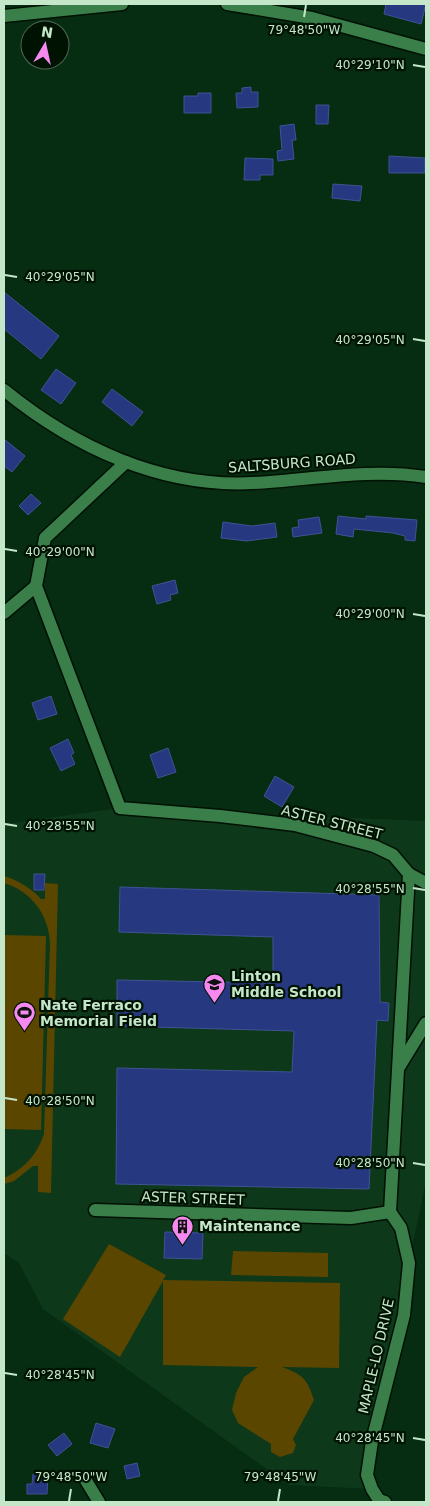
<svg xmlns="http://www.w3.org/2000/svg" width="430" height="1506" font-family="'DejaVu Sans',sans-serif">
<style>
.built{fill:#0e381a}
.green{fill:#5b4600}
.building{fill:#26387f;stroke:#3f5394}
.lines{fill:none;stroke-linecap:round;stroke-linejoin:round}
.minor-casing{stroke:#011204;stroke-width:15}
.tertiary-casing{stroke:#011204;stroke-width:15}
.secondary-casing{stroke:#011204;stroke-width:15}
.minor{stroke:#3a7f4a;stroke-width:12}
.tertiary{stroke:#3a7f4a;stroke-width:12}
.secondary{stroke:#3a7f4a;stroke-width:12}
.ticks{fill:none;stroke:#c5e7c9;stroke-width:2}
.labels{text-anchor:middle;stroke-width:4.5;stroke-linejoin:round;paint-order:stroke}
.street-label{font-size:14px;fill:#c5e7c9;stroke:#001302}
.poi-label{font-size:14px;font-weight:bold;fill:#c5e7c9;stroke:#001302;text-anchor:start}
.ticks-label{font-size:12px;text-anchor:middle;fill:#c5e7c9;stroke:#001302;stroke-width:4.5;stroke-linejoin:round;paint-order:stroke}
</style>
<rect width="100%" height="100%" fill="#062c11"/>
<!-- built -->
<polygon class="built" points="120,808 426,821 426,1181 372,1441 372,1489 289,1485 43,1309 19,1263 4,1253 4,824"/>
<!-- green -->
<g class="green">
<path d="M 4,876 C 18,880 31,888 41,899 L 45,899 L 45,883 L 58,884 L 51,1193 L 38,1192 L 38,1166 L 33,1166 L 14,1181 L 4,1184 L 4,1178 C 24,1169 37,1155 44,1134 L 50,943 C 49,915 31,891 4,883 Z"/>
<polygon points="4,935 46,936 41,1130 4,1129"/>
<path d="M 109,1244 L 166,1275 L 163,1280 L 340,1283 L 339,1368 L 282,1367 C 304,1375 307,1379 314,1400 L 293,1439 L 296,1445 L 293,1453 L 280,1457 L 271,1452 L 271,1444 L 238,1423 L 232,1410 L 236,1393 L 244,1377 L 258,1367 L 163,1365 L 163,1281 L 120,1357 L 63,1319 Z"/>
<polygon points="233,1251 328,1253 328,1277 231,1275"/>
</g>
<!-- building -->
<g class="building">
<polygon points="386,4 426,4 421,24 384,14"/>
<polygon points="251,87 251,92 258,92 258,107 237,108 236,93 242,93 242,88"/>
<polygon points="198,93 211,93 211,113 184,113 184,96 198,96"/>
<polygon points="316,105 329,105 328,124 316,124"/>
<polygon points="294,124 296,140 292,140 294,159 278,161 277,151 282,150 280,126"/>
<polygon points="389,156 425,158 425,173 389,173"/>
<polygon points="245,158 273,159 273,175 260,175 260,180 244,180"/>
<polygon points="333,184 362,186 360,201 332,198"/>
<polygon points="4,292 59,336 41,359 4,329"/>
<polygon points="56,369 76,383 61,404 41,390"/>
<polygon points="112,389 143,412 132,426 102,402"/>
<polygon points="4,439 25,456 12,472 4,466"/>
<polygon points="31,494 41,503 28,515 19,506"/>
<polygon points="338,516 366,519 366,516 417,520 415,541 405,540 405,536 393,533 354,529 353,537 336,534"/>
<polygon points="319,517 322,533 293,537 292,528 299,527 298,520"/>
<polygon points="223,522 252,526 275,523 277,537 247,541 221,538"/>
<polygon points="175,580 178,593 170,595 171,600 157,604 152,586"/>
<polygon points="51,696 57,714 38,720 32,703"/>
<polygon points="68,739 74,753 71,755 75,764 61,771 50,748"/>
<polygon points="168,748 176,772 158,778 150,755"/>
<polygon points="275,776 294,787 282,807 264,796"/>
<polygon points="34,874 45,874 44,890 34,890"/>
<polygon points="120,887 379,895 380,1002 389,1003 388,1021 377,1020 369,1189 116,1184 117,1068 292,1072 294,1031 117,1026 117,980 273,983 273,937 119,932"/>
<polygon points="165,1232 203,1233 202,1259 164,1258"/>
<polygon points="96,1423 115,1429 108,1448 90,1443"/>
<polygon points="64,1433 72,1444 57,1456 48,1445"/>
<polygon points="137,1463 140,1476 127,1479 124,1466"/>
<polygon points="33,1474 48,1474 47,1494 27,1494 27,1484 32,1484"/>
</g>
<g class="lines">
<defs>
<g id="minor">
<polyline points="4,613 36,586"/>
<polyline points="409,874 426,883"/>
<polyline points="399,1067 426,1023"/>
<polyline points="95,1210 351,1218 390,1212 409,874 393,855 374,846 295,825 220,816 120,808 36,586 45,538 126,462"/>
<polyline points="85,1479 99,1502"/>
<polyline points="385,1502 379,1500 372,1489 367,1475 372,1441 404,1315 409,1263 401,1228 390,1212"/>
</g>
<g id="tertiary">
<polyline points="227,4 312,18 426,49"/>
<polyline points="4,16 122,4"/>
</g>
<path id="secondary" d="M 4,390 C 74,447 161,488 253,483 C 311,480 368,468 426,477"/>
</defs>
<!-- minor casing -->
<use href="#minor" class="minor-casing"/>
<!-- tertiary casing -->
<use href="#tertiary" class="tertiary-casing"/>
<!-- secondary casing -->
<use href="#secondary" class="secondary-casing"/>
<!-- minor -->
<use href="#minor" class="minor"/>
<!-- tertiary -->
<use href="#tertiary" class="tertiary"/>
<!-- secondary -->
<use href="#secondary" class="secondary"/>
</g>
<!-- ticks -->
<path class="ticks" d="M 304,17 L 306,5M 413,65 L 425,67M 5,275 L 17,277M 413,339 L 425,341M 5,549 L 17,551M 413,614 L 425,616M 5,824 L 17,826M 413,888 L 425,890M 5,1098 L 17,1100M 413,1163 L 425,1165M 5,1373 L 17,1375M 413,1438 L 425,1440M 69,1501 L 71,1489M 278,1501 L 280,1489"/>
<!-- icons -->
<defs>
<symbol id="school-pin" viewBox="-11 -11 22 30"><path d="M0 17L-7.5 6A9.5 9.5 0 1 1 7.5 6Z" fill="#f589ef" stroke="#001302"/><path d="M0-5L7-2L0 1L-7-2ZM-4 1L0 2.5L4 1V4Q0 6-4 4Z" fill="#111"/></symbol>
<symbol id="stadium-pin" viewBox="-11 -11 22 30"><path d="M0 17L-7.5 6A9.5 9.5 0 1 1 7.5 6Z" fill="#f589ef" stroke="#001302"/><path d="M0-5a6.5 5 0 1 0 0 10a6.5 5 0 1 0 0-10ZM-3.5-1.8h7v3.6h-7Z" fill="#111"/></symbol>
<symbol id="building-pin" viewBox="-11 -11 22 30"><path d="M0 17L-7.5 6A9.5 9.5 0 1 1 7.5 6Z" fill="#f589ef" stroke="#001302"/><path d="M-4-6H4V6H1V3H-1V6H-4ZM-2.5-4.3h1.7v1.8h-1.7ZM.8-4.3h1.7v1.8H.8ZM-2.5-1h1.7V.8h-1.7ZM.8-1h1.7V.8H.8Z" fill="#111"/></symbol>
</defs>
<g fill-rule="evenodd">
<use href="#school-pin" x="202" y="972" width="25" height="34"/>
<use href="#stadium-pin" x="12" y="1000" width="25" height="34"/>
<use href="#building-pin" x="170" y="1214" width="25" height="34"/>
</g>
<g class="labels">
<!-- street labels -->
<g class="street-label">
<text transform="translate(292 463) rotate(-4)" y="5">SALTSBURG ROAD</text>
<text transform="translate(332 822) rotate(14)" y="5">ASTER STREET</text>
<text transform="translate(193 1198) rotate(2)" y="5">ASTER STREET</text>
<text transform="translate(376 1356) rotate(-77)" y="5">MAPLE-LO DRIVE</text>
</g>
<!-- poi labels -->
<g class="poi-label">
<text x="231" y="981">Linton<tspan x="231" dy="16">Middle School</tspan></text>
<text x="40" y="1010">Nate Ferraco<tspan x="40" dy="16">Memorial Field</tspan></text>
<text x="199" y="1231">Maintenance</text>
</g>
</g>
<g class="ticks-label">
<text x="304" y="34">79°48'50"W</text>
<text x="370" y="69">40°29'10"N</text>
<text x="60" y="281">40°29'05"N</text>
<text x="370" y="344">40°29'05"N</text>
<text x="60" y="556">40°29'00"N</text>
<text x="370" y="618">40°29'00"N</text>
<text x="60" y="830">40°28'55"N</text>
<text x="370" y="893">40°28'55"N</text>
<text x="60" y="1105">40°28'50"N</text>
<text x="370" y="1167">40°28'50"N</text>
<text x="60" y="1379">40°28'45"N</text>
<text x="370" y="1442">40°28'45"N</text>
<text x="71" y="1481">79°48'50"W</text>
<text x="280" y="1481">79°48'45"W</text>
</g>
<!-- border -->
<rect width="430" height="1506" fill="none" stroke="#c5e7c9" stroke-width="10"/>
<!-- north arrow -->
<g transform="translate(45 45) rotate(9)"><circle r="24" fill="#001302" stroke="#4f6852"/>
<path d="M0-4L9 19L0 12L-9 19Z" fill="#f589ef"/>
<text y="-8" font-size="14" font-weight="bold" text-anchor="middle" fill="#c5e7c9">N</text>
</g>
</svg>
